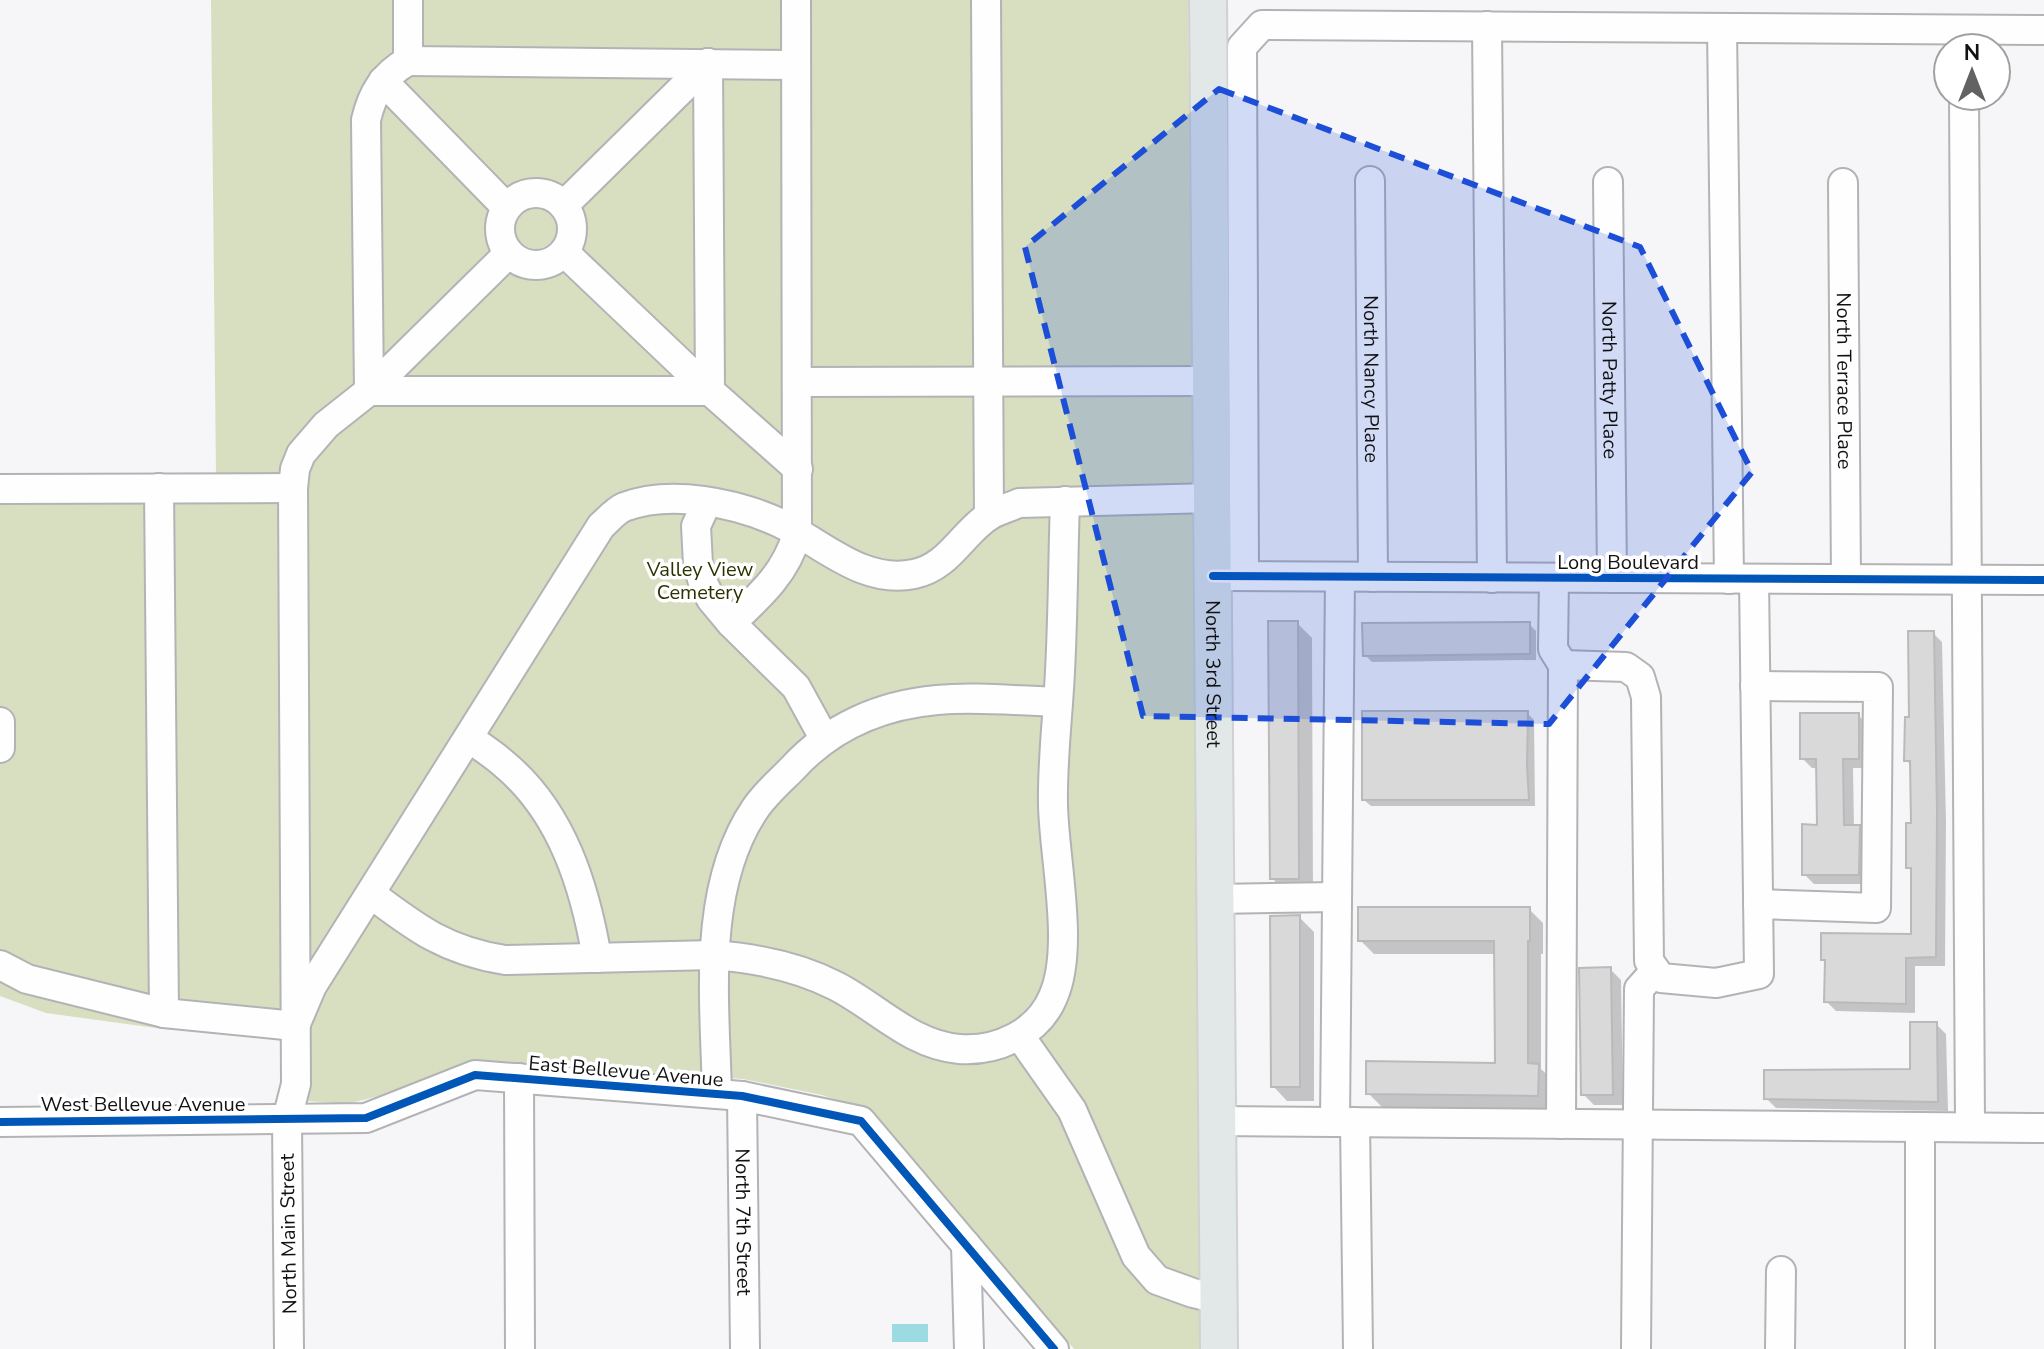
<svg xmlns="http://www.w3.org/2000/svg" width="2044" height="1349" font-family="'Nunito Sans',sans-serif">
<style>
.green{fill:#d8dec0}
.water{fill:#9cdbe2}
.shadow{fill:#0003}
.building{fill:#dad9da;stroke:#bababa;stroke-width:2}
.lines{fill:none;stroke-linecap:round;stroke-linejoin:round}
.minor-casing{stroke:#b3b3b5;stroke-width:32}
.major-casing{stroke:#d1d1d2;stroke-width:40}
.minor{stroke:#fefefe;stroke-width:28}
.major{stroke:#e1e8e7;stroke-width:36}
.cycleway-casing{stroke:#fff;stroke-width:13}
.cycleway{stroke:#0057b8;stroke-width:8}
.marked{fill:#1d4ed8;fill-opacity:0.2;stroke:#1d4ed8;stroke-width:6;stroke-dasharray:16 10;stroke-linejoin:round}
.labels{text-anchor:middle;stroke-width:7;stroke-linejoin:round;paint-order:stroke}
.street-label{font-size:20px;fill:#121213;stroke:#fff}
.park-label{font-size:20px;fill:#2d3300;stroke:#fff}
</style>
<rect width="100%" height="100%" fill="#f6f6f8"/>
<!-- green -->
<polygon class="green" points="211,0 1188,0 1202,1349 1074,1349 886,1130 859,1108 822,1095 743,1079 488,1061 440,1072 399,1091 347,1104 280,1099 282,1037 163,1029 46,1013 0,996 0,480 216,476"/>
<!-- water -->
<rect class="water" x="892" y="1324" width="36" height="18"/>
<!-- shadow -->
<g class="shadow">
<polygon points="1297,623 1312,638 1313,893 1286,893 1272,878"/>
<polygon points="1529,624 1536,631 1536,660 1372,662 1365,655"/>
<polygon points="1933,633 1942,642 1946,822 1945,966 1915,966 1915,1013 1836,1011 1826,1001 1827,964 1823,959 1913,936 1913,872 1908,867 1913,825 1912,766 1906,760 1911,719"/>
<polygon points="1527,713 1534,720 1535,806 1371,806 1364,800"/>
<polygon points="1858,715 1868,725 1868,768 1853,768 1854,827 1859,827 1869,837 1869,884 1814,884 1804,874 1819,827 1818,768 1812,768 1802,758"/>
<polygon points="1529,909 1543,923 1543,954 1541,954 1541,1069 1552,1079 1551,1109 1382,1107 1368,1093 1497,1065 1496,954 1374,954 1360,940"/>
<polygon points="1299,917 1314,932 1314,1101 1287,1101 1273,1086"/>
<polygon points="1610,969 1621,980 1623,1105 1594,1105 1583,1094"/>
<polygon points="1936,1024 1946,1034 1948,1111 1776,1108 1766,1098 1912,1071"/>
</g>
<!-- building -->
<g class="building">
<polygon points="1268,621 1298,621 1299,879 1270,879"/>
<polygon points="1530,622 1530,654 1363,656 1362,623"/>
<polygon points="1908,631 1934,631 1937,812 1936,957 1906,958 1906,1004 1824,1002 1825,960 1821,960 1821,933 1911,934 1911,868 1906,868 1906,823 1911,823 1910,761 1904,761 1905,717 1909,717"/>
<polygon points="1362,711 1528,711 1527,766 1529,800 1362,800"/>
<polygon points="1800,713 1859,713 1859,759 1843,759 1844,825 1860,825 1859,875 1802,875 1802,824 1817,825 1816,759 1800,759"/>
<polygon points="1358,907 1530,907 1530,941 1528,941 1528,1063 1539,1064 1538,1096 1366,1094 1366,1061 1495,1063 1494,941 1358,941"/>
<polygon points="1300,915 1300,1087 1271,1087 1270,916"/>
<polygon points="1611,967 1613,1095 1581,1095 1579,968"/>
<polygon points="1910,1022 1937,1022 1938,1102 1764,1099 1764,1070 1910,1069"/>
</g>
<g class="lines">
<defs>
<g id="minor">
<path d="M 408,0 L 408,61 C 383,75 372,94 366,120 L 369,391 L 710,391 L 708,63"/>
<polyline points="986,0 989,516"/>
<polyline points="1487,26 1492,578"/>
<polyline points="1722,28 1729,579"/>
<polyline points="408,61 796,65"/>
<polyline points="383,81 506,207"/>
<polyline points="1964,96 1970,1127"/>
<path id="s1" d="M 1370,181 L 1373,577"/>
<path id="s2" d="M 1608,182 L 1612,578"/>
<path id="s3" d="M 1843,183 L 1846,579"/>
<circle cx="536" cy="229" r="36"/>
<polyline points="564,205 708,63"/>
<polyline points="564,252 710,391 798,469"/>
<polyline points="799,382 1211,381"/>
<polyline points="159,488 164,1013"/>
<polyline points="0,489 293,488"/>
<polyline points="707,502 696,526 698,564 703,583 711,599 731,623 796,687 824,738"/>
<polyline points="1225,576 2044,580"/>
<polyline points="1244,576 1242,47 1262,25 2044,30"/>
<polyline points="1554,578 1553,649 1563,665 1561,1124"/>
<path d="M 731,623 C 760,596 786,573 797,534 L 796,0"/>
<polyline points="1563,665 1626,667 1640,677 1646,697 1649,961 1661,978 1716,983 1759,974 1754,579"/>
<polyline points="1755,686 1878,687 1876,908 1758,904"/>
<polyline points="0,722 0,748"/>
<path d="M 469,738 C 480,746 493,754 504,764 C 562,812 585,887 597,958"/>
<path d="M 371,894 C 417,929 447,951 505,960 L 713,955 C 754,958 799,967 836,986 C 877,1007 911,1045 959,1049 C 997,1052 1038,1033 1053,997 C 1075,948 1054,859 1053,805 C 1052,761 1058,715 1060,671 C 1063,615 1063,558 1065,501"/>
<polyline points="1215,899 1337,897"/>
<path d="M 0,965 L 27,979 L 164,1013 L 295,1026 L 312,986 L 601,526 C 608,520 615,511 624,507 C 671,489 736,503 780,523 C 822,543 863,585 914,574 C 949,567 962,533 990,515 C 999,510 1010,507 1019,503 L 1212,498"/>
<polyline points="1020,1036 1072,1110 1136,1256 1157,1280 1193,1293 1218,1299"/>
<polyline points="519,1078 520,1349"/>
<path d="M 717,1094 C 715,1003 701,889 755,809 C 765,794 780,781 792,769 C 830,727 881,705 937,700 C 976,696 1018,701 1058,702"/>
<path id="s4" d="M 742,1096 L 745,1349"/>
<polyline points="1217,1121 2044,1128"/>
<polyline points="0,1122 366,1118 475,1075 742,1096 861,1121 1054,1349"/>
<polyline points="1335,1122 1340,577"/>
<polyline points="1355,1122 1358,1349"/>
<polyline points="1920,1127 1920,1349"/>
<polyline points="966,1245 969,1349"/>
<polyline points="289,1349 287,1119 296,1084 293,488 295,469 301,454 326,425 369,391 509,253"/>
<polyline points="1636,1349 1639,989 1655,971"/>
<polyline points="1780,1349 1781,1271"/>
</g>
<g id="major">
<path id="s5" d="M 1208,0 L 1219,1349"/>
</g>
</defs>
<!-- minor casing -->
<use href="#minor" class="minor-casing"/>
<!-- major casing -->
<use href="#major" class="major-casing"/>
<!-- minor -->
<use href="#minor" class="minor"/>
<!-- major -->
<use href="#major" class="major"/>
<defs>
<g id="cycleway">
<polyline points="1213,576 2044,580"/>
<polyline points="0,1122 366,1118 475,1075 742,1096 861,1121 1054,1349"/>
</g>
</defs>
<!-- cycleway casing -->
<use href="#cycleway" class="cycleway-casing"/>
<!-- cycleway -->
<use href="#cycleway" class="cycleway"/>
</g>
<!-- marked area -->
<path class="marked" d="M 1219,89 L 1640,247 L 1752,472 L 1549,724 L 1143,716 L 1025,247 Z"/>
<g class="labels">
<!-- street labels -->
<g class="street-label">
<text dy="7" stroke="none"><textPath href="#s1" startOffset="198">North Nancy Place</textPath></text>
<text dy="7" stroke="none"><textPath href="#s2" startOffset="198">North Patty Place</textPath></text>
<text dy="7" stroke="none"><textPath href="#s3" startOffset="198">North Terrace Place</textPath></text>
<text x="1628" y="569">Long Boulevard</text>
<text dy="7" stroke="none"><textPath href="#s5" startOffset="674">North 3rd Street</textPath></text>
<text transform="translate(626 1071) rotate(5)" y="7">East Bellevue Avenue</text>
<text x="143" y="1111">West Bellevue Avenue</text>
<text dy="7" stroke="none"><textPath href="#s4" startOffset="126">North 7th Street</textPath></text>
<text transform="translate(288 1234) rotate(-91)" y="7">North Main Street</text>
</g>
<!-- park labels -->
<g class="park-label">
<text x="700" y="576">Valley View<tspan x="700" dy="23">Cemetery</tspan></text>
</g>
</g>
<!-- north arrow -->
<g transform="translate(1972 72)"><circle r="38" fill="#ffffff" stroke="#a0a0a1" stroke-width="2"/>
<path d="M0-6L14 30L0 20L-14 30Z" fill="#626263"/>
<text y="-12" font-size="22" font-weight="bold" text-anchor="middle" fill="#121213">N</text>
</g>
</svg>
